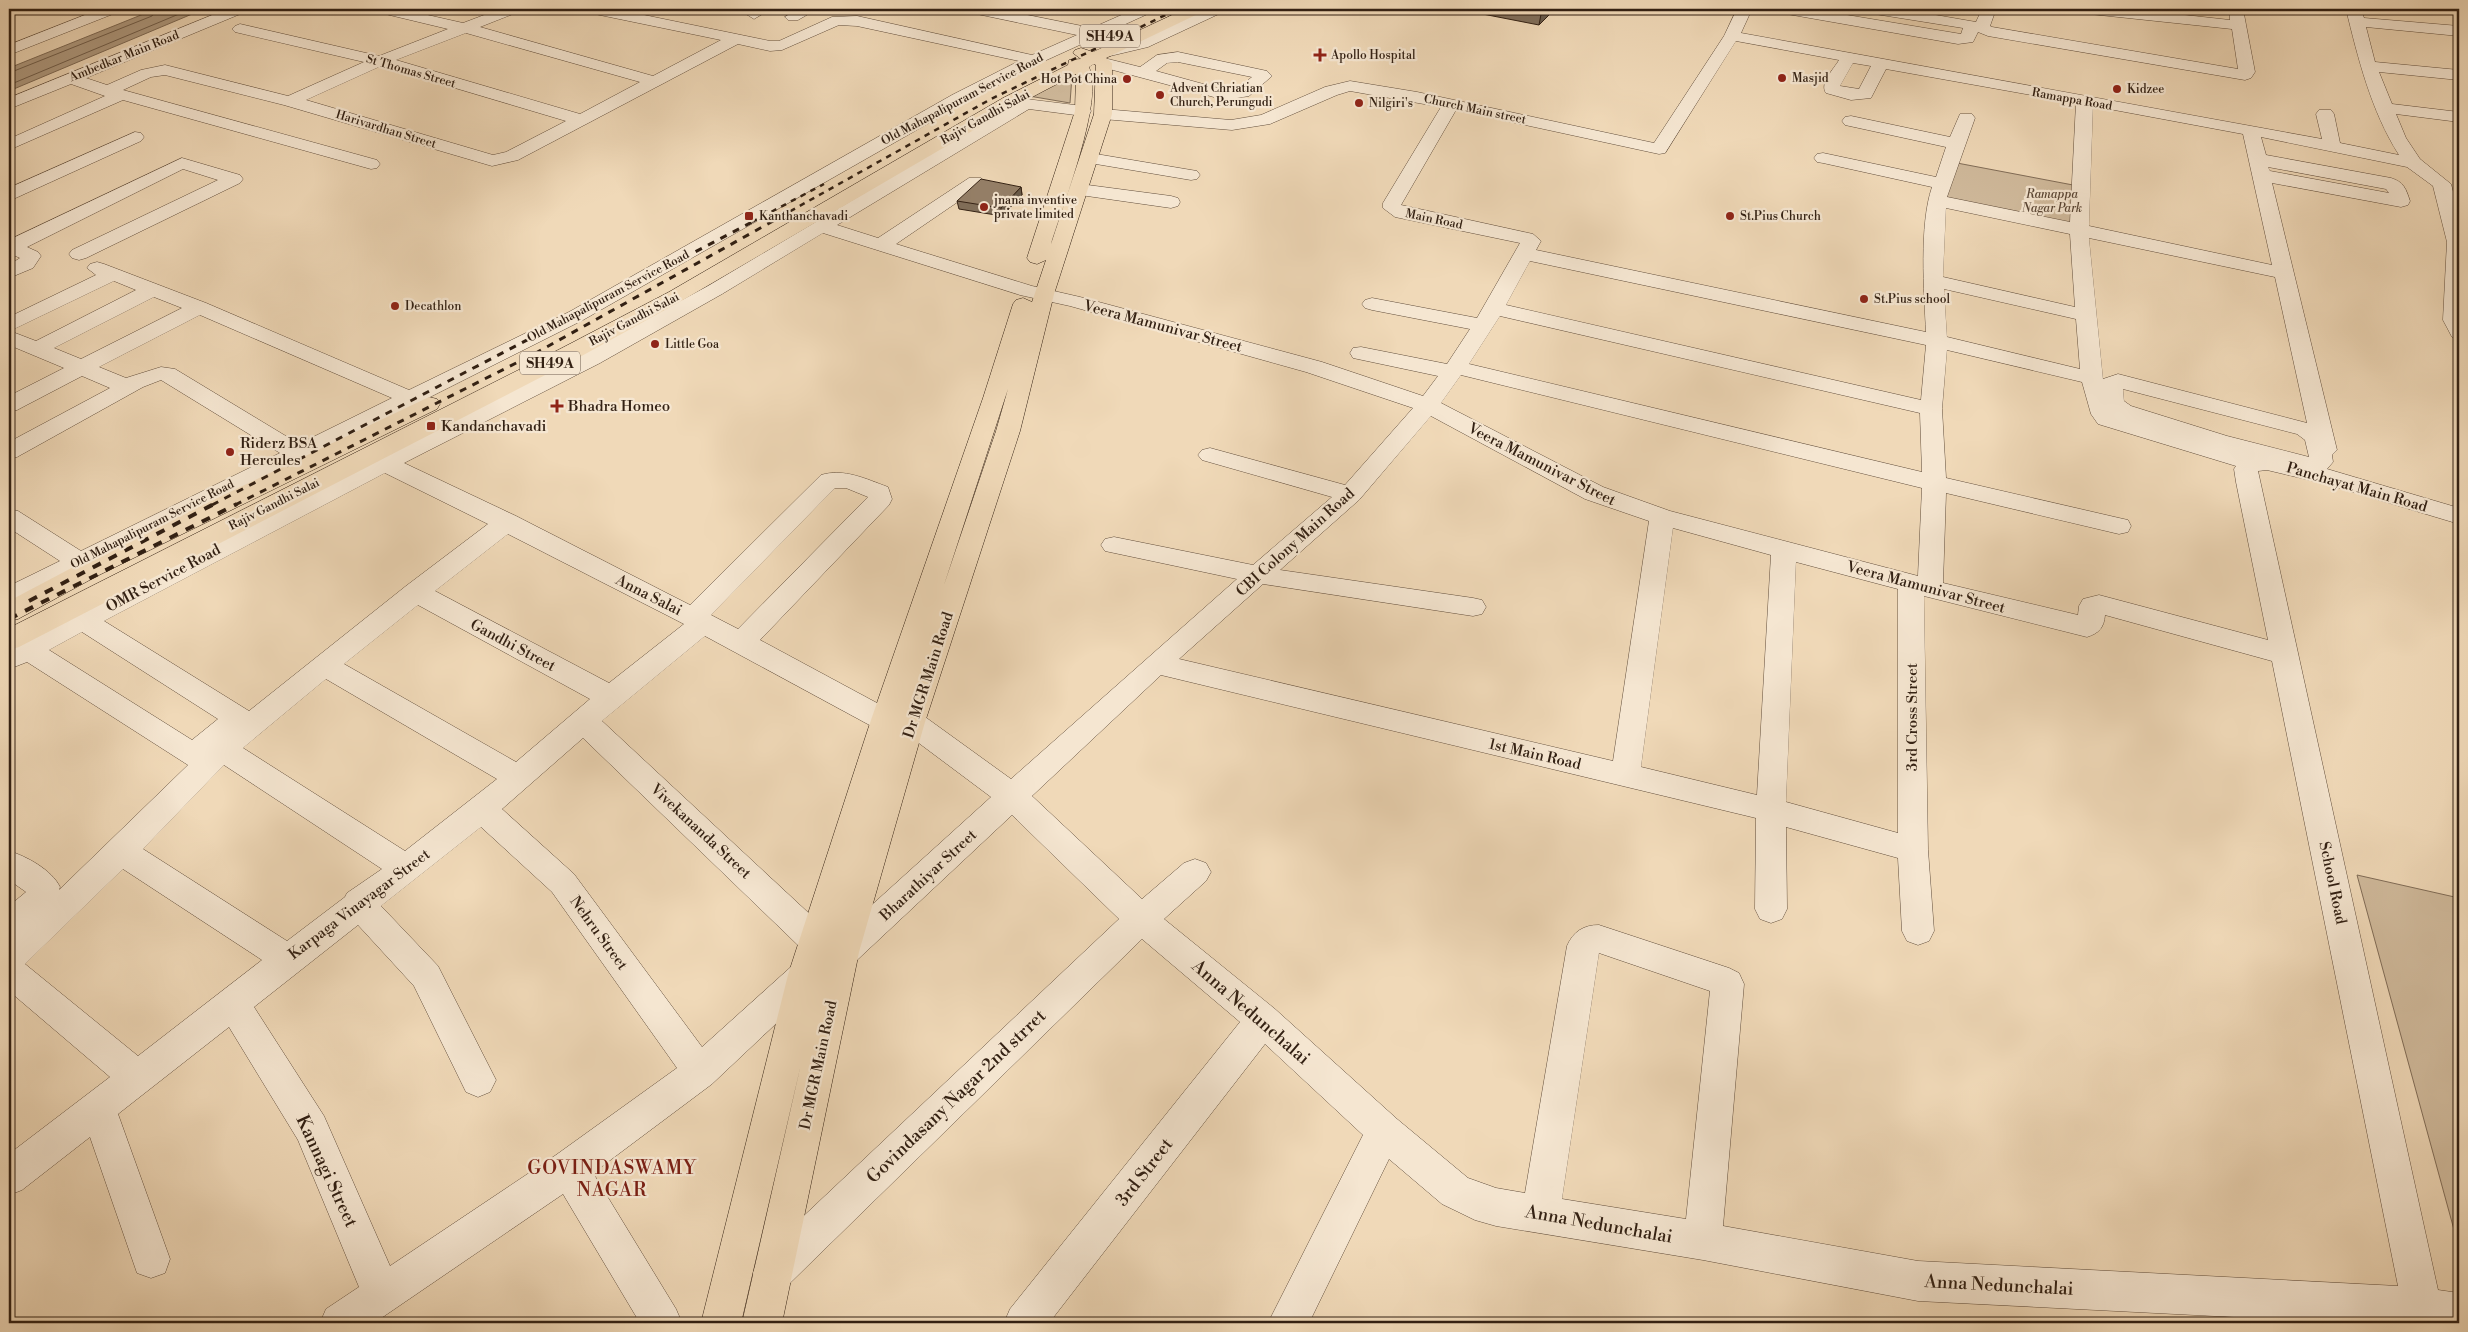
<svg xmlns="http://www.w3.org/2000/svg" width="2468" height="1332" font-family="'Libre Bodoni',serif">
<style>
.green{fill:#d0ba9c;stroke:#816d58}
.water{fill:#af9a80;stroke:#7d6954}
.lines{fill:none;stroke-linecap:round;stroke-linejoin:round}
.shore{stroke:#705d4a;stroke-width:1}
.minor-casing{stroke:#624e3c;stroke-width:1}
.major-casing{stroke:#322013;stroke-width:1}
.minor{fill:#f5e6d1;fill-rule:evenodd}
.major{fill:#f0d9b8;fill-rule:evenodd}
.rail-far2{stroke:#322013;stroke-width:2.5;stroke-dasharray:5.5 5.5;stroke-linecap:butt}
.rail-far1{stroke:#322013;stroke-width:3;stroke-dasharray:7 7;stroke-linecap:butt}
.rail{stroke:#322013;stroke-width:4;stroke-dasharray:9 9;stroke-linecap:butt}
.wall{fill:#806e5a;stroke:#322013}
.shaded-wall{fill:#685a4a;stroke:#322013}
.building{fill:#958069;stroke:#322013}
.poi-dot{fill:#8f2418;stroke:#f5e6d1;stroke-width:2}
.labels{text-anchor:middle;stroke-width:4.5;stroke-linejoin:round;paint-order:stroke}
.far-poi-label{font-size:12px;fill:#322013;stroke:#f5e6d1;text-anchor:start}
.far-street-label{font-size:12px;fill:#322013;stroke:#f5e6d1}
.far-park-label{font-size:12px;font-style:italic;fill:#5a4635;stroke:#f5e6d1}
.shield{fill:#f5e6d1;stroke:#6c5b4c;stroke-width:1}
.shield-label{font-size:14px;font-weight:bold;fill:#322013}
.street-label{font-size:15px;fill:#322013;stroke:#f5e6d1}
.poi-label{font-size:15px;fill:#322013;stroke:#f5e6d1;text-anchor:start}
.near-street-label{font-size:18px;fill:#322013;stroke:#f5e6d1}
.near-neighbourhood-label{font-size:19px;letter-spacing:1px;fill:#7a1f14;stroke:#f5e6d1}
</style>
<rect width="100%" height="100%" fill="#f0d9b8"/>
<filter id="stains"><feTurbulence type="fractalNoise" baseFrequency=".004" numOctaves="4"/><feColorMatrix values="0 0 0 0 .2 0 0 0 0 .09 0 0 0 0 .02 0 0 0 .5 -.17"/></filter>
<radialGradient id="worn" r=".72"><stop offset=".6" stop-color="#630" stop-opacity="0"/><stop offset="1" stop-color="#630" stop-opacity=".3"/></radialGradient>
<!-- green -->
<g class="green">
<polygon points="1072,76 1070,103 1029,96"/>
<polygon points="1957,163 2073,185 2071,224 1946,199"/>
<polygon points="2357,875 2459,898 2459,1248"/>
</g>
<!-- water -->
<polygon class="water" points="156,9 204,9 9,91 9,68"/>
<g class="lines">
<!-- shore -->
<g class="shore">
<polyline points="9,73 152,16 156,9"/>
<polyline points="9,85 191,9"/>
</g>
<defs>
<g id="minor">
<polygon points="100,9 121,9 118,12 9,55 9,45"/>
<path d="M 227,9 L 248,9 L 245,12 L 86,78 L 107,85 L 141,70 L 165,65 L 288,96 L 364,62 L 235,32 L 232,29 L 235,26 L 240,24 L 379,56 L 448,29 L 377,12 L 375,9 L 401,9 L 463,23 L 500,9 L 520,9 L 518,12 L 480,27 L 653,76 L 721,40 L 595,14 L 590,12 L 588,9 L 615,9 L 770,41 L 779,41 L 832,17 L 857,16 L 1032,55 L 1077,35 L 977,14 L 972,12 L 970,9 L 998,9 L 1092,28 L 1135,9 L 1155,9 L 1152,12 L 1040,63 L 964,103 L 583,320 L 428,398 L 432,403 L 429,408 L 421,410 L 411,407 L 316,454 L 320,460 L 316,465 L 308,467 L 297,464 L 18,603 L 9,606 L 9,586 L 60,561 L 9,528 L 9,509 L 18,511 L 81,551 L 280,453 L 161,380 L 143,387 L 17,457 L 9,459 L 9,442 L 110,388 L 82,376 L 17,410 L 9,412 L 9,396 L 64,368 L 9,345 L 9,317 L 96,275 L 87,268 L 90,264 L 97,262 L 104,264 L 206,303 L 409,390 L 569,312 L 952,95 L 1019,61 L 857,26 L 839,25 L 782,50 L 770,51 L 738,44 L 518,160 L 492,166 L 284,105 L 165,75 L 151,77 L 123,90 L 377,160 L 380,164 L 377,168 L 371,169 L 123,100 L 9,150 L 9,139 L 105,96 L 71,84 L 9,109 L 9,98 ZM 466,33 L 640,82 L 580,114 L 396,60 ZM 381,66 L 566,121 L 506,152 L 493,155 L 306,100 ZM 114,281 L 136,290 L 36,341 L 10,331 ZM 154,297 L 182,308 L 81,359 L 54,348 ZM 200,315 L 392,398 L 299,444 L 175,369 L 161,367 L 126,378 L 99,367 Z"/>
<polygon points="752,9 771,9 754,19 746,14"/>
<polygon points="798,9 817,9 798,20 788,20 785,17"/>
<polygon points="1206,9 1226,9 1223,12 1148,47 1110,56 1102,51 1104,48 1137,40"/>
<path d="M 1737,9 L 1752,9 L 1741,33 L 2322,139 L 2316,114 L 2319,110 L 2331,110 L 2334,114 L 2340,143 L 2399,155 C 2371,111 2358,58 2346,9 L 2361,9 L 2364,18 L 2459,26 L 2459,36 L 2366,27 L 2375,62 L 2459,70 L 2459,80 L 2379,72 L 2392,104 L 2459,112 L 2459,122 L 2396,114 L 2406,138 L 2420,159 L 2451,184 L 2459,214 L 2459,339 L 2452,337 L 2443,320 L 2447,242 L 2433,186 L 2407,167 L 2261,137 L 2266,155 L 2391,178 C 2404,182 2406,189 2410,201 L 2408,205 L 2401,207 L 2272,183 L 2337,450 L 2332,455 L 2333,462 L 2327,469 L 2459,508 L 2459,524 L 2326,484 L 2267,470 L 2258,471 L 2438,1290 L 2459,1293 L 2459,1323 L 2354,1323 L 1918,1301 L 1703,1260 L 1496,1226 L 1475,1220 L 1442,1204 L 1389,1159 L 1309,1323 L 1268,1323 L 1363,1135 L 1265,1044 L 1049,1323 L 1004,1323 L 1010,1309 L 1240,1022 L 1142,939 L 786,1287 L 772,1292 L 758,1287 L 753,1273 L 758,1259 L 1119,919 L 1012,815 L 855,962 L 843,966 L 831,962 L 827,951 L 816,955 L 804,951 L 583,738 L 502,809 L 574,874 L 702,1047 L 793,965 L 805,960 L 817,965 L 822,975 L 817,985 L 712,1084 L 593,1173 L 676,1309 L 682,1323 L 640,1323 L 563,1194 L 374,1323 L 320,1323 L 326,1309 L 359,1287 L 298,1140 L 229,1027 L 118,1114 L 170,1259 L 165,1273 L 151,1278 L 137,1273 L 90,1137 L 22,1190 L 9,1195 L 9,1154 L 110,1077 L 9,991 L 9,906 L 26,892 L 9,880 L 9,851 C 26,856 52,870 60,887 L 59,890 L 188,765 L 27,662 L 9,669 L 9,631 C 18,628 24,629 31,635 L 368,462 L 361,454 L 365,449 L 373,447 L 387,453 L 584,353 L 708,286 L 1009,107 L 1003,106 L 1001,102 L 1003,98 L 1009,97 L 1083,106 L 1089,107 L 1091,111 L 1089,115 L 1083,116 L 1029,109 L 837,225 L 878,238 L 969,178 L 981,178 L 984,182 L 981,186 L 896,244 L 1032,286 L 1080,297 L 1322,362 L 1423,396 L 1438,376 L 1353,358 L 1350,353 L 1353,348 L 1361,347 L 1447,364 L 1470,329 L 1372,310 L 1365,308 L 1362,304 L 1365,300 L 1372,298 L 1477,318 L 1520,243 L 1395,217 L 1383,208 L 1383,203 L 1441,107 L 1350,91 L 1337,95 L 1270,124 L 1232,130 L 1103,119 L 1097,118 L 1094,114 L 1097,110 L 1103,109 L 1231,120 L 1261,115 L 1325,87 L 1350,81 L 1417,92 L 1654,143 L 1724,36 ZM 1736,41 L 1839,60 C 1834,69 1819,83 1826,93 L 1851,100 L 1871,98 L 1886,69 L 2076,103 L 2070,222 L 1947,197 L 1975,118 L 1972,114 L 1960,114 L 1950,137 L 1851,116 L 1845,117 L 1842,121 L 1845,125 L 1946,147 L 1936,177 L 1823,153 L 1817,154 L 1814,158 L 1817,162 L 1823,163 L 1932,187 C 1919,225 1924,292 1926,332 L 1536,250 L 1541,241 L 1533,234 L 1401,205 L 1456,110 L 1659,154 L 1665,153 ZM 1853,63 L 1871,66 L 1859,89 L 1840,86 ZM 2093,106 L 2243,134 L 2272,265 L 2089,226 ZM 2268,167 L 2386,189 L 2389,193 L 2270,171 ZM 1946,208 L 2070,234 L 2075,307 L 1943,277 ZM 823,233 L 1020,295 L 1070,306 L 1306,372 L 1413,408 L 1345,485 L 1210,448 L 1202,450 L 1198,455 L 1202,460 L 1332,497 L 1253,565 L 1114,537 L 1105,539 L 1101,545 L 1105,551 L 1237,579 L 1011,779 L 921,714 L 890,710 L 760,640 L 889,505 L 892,499 L 888,487 C 866,479 844,468 821,475 L 690,605 L 516,516 L 404,463 L 600,363 L 722,294 ZM 2089,238 L 2275,277 L 2307,423 L 2118,374 L 2103,379 ZM 1530,261 L 1926,345 L 1921,400 L 1506,305 ZM 1944,289 L 2076,319 L 2080,369 L 1947,337 ZM 1500,316 L 1920,413 L 1922,472 L 1469,364 ZM 1947,350 L 2082,382 L 2091,414 L 2098,424 L 2236,466 L 2234,469 L 2236,482 L 2268,640 L 2099,595 L 2083,599 L 2079,606 L 2078,615 L 1943,583 L 1946,493 L 2119,534 L 2128,532 L 2131,526 L 2128,520 L 2119,518 L 1946,478 L 1942,409 ZM 1461,375 L 1922,488 L 1918,576 L 1670,511 L 1603,487 L 1441,403 ZM 2123,389 L 2297,434 L 2305,440 L 2309,457 L 2227,436 L 2131,406 L 2124,401 ZM 1431,416 L 1585,499 L 1649,521 L 1613,761 L 1179,659 L 1263,584 L 1473,616 L 1482,614 L 1486,607 L 1482,600 L 1473,598 L 1280,570 L 1359,500 ZM 385,473 L 488,524 L 406,586 L 249,711 L 104,621 ZM 835,488 L 846,488 L 868,497 L 738,629 L 711,615 ZM 1673,528 L 1771,555 L 1757,795 L 1641,767 ZM 508,534 L 684,624 L 609,683 L 435,591 ZM 1796,562 L 1898,589 L 1898,833 L 1786,802 ZM 1924,596 L 2087,637 C 2099,633 2104,628 2105,615 L 2272,661 L 2398,1286 L 1918,1261 L 1723,1226 L 1744,984 L 1739,973 L 1729,968 L 1599,925 C 1583,925 1573,932 1567,946 L 1525,1193 L 1496,1188 L 1468,1178 L 1397,1119 L 1275,1009 L 1164,919 L 1206,881 L 1211,872 L 1206,863 L 1195,859 L 1184,863 L 1142,899 L 1032,796 L 1161,675 L 1756,818 L 1755,909 L 1760,919 L 1771,923 L 1782,919 L 1787,909 L 1786,827 L 1898,858 L 1902,931 L 1907,941 L 1918,945 L 1929,941 L 1934,931 L 1928,850 ZM 418,605 L 590,699 L 516,762 L 344,664 ZM 82,632 L 218,719 L 192,740 L 49,650 ZM 705,636 L 875,728 L 904,732 L 991,797 L 832,941 L 828,931 L 602,721 ZM 326,679 L 497,779 L 405,851 L 243,748 ZM 224,765 L 382,869 L 347,893 L 345,897 L 287,941 L 143,849 ZM 481,827 L 552,892 L 677,1068 L 556,1155 L 390,1266 L 324,1116 L 254,1007 L 358,925 L 414,986 L 466,1092 L 478,1097 L 490,1092 L 496,1080 L 438,966 L 381,906 ZM 123,869 L 262,960 L 138,1056 L 25,964 ZM 1599,953 L 1710,991 L 1686,1219 L 1562,1199 Z"/>
<polygon points="1779,9 1811,9 1961,34 1963,28 1875,14 1867,9 1901,9 1976,22 1982,9 1996,9 1990,26 1992,27 2238,69 2232,29 2090,14 2082,9 2130,9 2230,20 2229,9 2243,9 2255,72 2251,78 2245,80 1988,36 1978,32 1973,42 1958,44 1787,14"/>
<path d="M 1178,52 L 1267,71 L 1272,76 L 1249,96 L 1225,100 L 1098,66 L 1096,63 L 1104,58 L 1140,67 L 1157,55 ZM 1178,62 L 1252,77 L 1238,88 L 1225,90 L 1156,71 L 1167,63 Z"/>
<polygon points="135,132 141,133 144,137 141,141 9,201 9,188"/>
<polygon points="1090,153 1191,170 1197,171 1200,175 1197,179 1191,180 1084,162 1081,158 1084,154"/>
<polygon points="182,158 240,175 243,179 240,183 86,258 79,260 72,258 69,254 72,250 218,180 183,169 27,247 38,252 41,256 33,268 9,278 9,265 20,258 9,253 9,240"/>
<polygon points="1080,184 1171,196 1178,198 1180,202 1178,206 1171,208 1073,194 1071,190 1073,186"/>
</g>
<g id="major">
<path d="M 1185,9 L 1205,9 L 1202,12 L 1106,58 L 1112,63 L 1112,114 L 1054,294 L 1020,431 L 925,722 L 859,952 L 782,1323 L 742,1323 L 801,1064 L 741,1323 L 701,1323 L 788,975 L 871,720 L 983,398 L 1013,304 L 1016,300 L 1023,298 L 1032,302 L 1046,260 L 1037,264 L 1030,262 L 1027,258 L 1075,111 L 1076,74 L 1015,106 L 683,300 L 578,358 L 19,647 L 9,650 L 9,628 L 562,348 L 669,292 L 1003,98 L 1068,65 L 1069,60 L 1081,59 L 1073,53 L 1075,50 L 1081,48 L 1093,52 ZM 1094,64 L 1096,65 L 1094,114 L 1051,244 C 1062,208 1105,98 1089,67 ZM 1008,389 L 996,431 L 944,585 L 1005,398 Z"/>
<polygon points="429,397 437,399 440,404 437,409 97,576 18,619 9,621 9,601 79,564"/>
</g>
</defs>
<!-- minor casing -->
<use href="#minor" class="minor-casing"/>
<!-- major casing -->
<use href="#major" class="major-casing"/>
<!-- minor -->
<use href="#minor" class="minor"/>
<!-- major -->
<use href="#major" class="major"/>
<!-- rail-far2 -->
<g class="rail-far2">
<polyline points="752,222 824,184"/>
<polyline points="771,222 991,99 1178,9"/>
</g>
<!-- rail-far1 -->
<g class="rail-far1">
<polyline points="212,505 754,221"/>
<polyline points="235,505 534,354 773,221"/>
</g>
<!-- rail -->
<g class="rail">
<polyline points="29,601 214,504"/>
<polyline points="9,619 237,504"/>
</g>
</g>
<!-- wall -->
<g class="wall">
<polygon points="1457,9 1555,9 1539,25"/>
<polygon points="1021,187 1022,195 1002,216 959,209 957,201"/>
</g>
<!-- shaded-wall -->
<g class="shaded-wall">
<polygon points="1542,9 1555,9 1539,25"/>
<polygon points="1021,187 1022,195 1002,216 1001,208"/>
</g>
<!-- building -->
<polygon class="building" points="981,179 1021,187 1001,208 957,201"/>
<!-- markers -->
<g class="poi-dot">
<path d="M1317.5 47.5h5v5h5v5h-5v5h-5v-5h-5v-5h5z"/>
<circle cx="1782" cy="78" r="5"/>
<circle cx="1127" cy="79" r="5"/>
<circle cx="2117" cy="89" r="5"/>
<circle cx="1160" cy="95" r="5"/>
<circle cx="1359" cy="103" r="5"/>
<circle cx="984" cy="207" r="5"/>
<rect x="744" y="211" width="10" height="10" rx="2.5"/>
<circle cx="1730" cy="216" r="5"/>
<circle cx="1864" cy="299" r="5"/>
<circle cx="395" cy="306" r="5"/>
<circle cx="655" cy="344" r="5"/>
<path d="M554.5 398.5h5v5h5v5h-5v5h-5v-5h-5v-5h5z"/>
<rect x="426" y="421" width="10" height="10" rx="2.5"/>
<circle cx="230" cy="452" r="5"/>
</g>
<g class="labels">
<!-- far-poi labels -->
<g class="far-poi-label">
<text x="1331" y="59">Apollo Hospital</text>
<text x="1792" y="82">Masjid</text>
<text x="1117" y="83" text-anchor="end">Hot Pot China</text>
<text x="1170" y="92">Advent Chriatian<tspan x="1170" dy="14">Church, Perungudi</tspan></text>
<text x="2127" y="93">Kidzee</text>
<text x="1369" y="107">Nilgiri's</text>
<text x="994" y="204">jnana inventive<tspan x="994" dy="14">private limited</tspan></text>
<text x="759" y="220">Kanthanchavadi</text>
<text x="1740" y="220">St.Pius Church</text>
<text x="1874" y="303">St.Pius school</text>
<text x="405" y="310">Decathlon</text>
<text x="665" y="348">Little Goa</text>
</g>
<!-- far-street labels -->
<g class="far-street-label">
<text transform="translate(124 56) rotate(-22)" y="4">Ambedkar Main Road</text>
<text transform="translate(411 71) rotate(16)" y="4">St Thomas Street</text>
<text transform="translate(962 99) rotate(-28)" y="4">Old Mahapalipuram Service Road</text>
<text transform="translate(2072 99) rotate(10)" y="4">Ramappa Road</text>
<text transform="translate(1475 109) rotate(12)" y="4">Church Main street</text>
<text transform="translate(985 117) rotate(-29)" y="4">Rajiv Gandhi Salai</text>
<text transform="translate(386 129) rotate(17)" y="4">Harivardhan Street</text>
<text transform="translate(1434 219) rotate(12)" y="4">Main Road</text>
<text transform="translate(608 296) rotate(-28)" y="4">Old Mahapalipuram Service Road</text>
<text transform="translate(634 319) rotate(-28)" y="4">Rajiv Gandhi Salai</text>
<text transform="translate(274 504) rotate(-27)" y="4">Rajiv Gandhi Salai</text>
<text transform="translate(152 524) rotate(-27)" y="4">Old Mahapalipuram Service Road</text>
</g>
<!-- far-park labels -->
<g class="far-park-label">
<text x="2052" y="198">Ramappa<tspan x="2052" dy="14">Nagar Park</tspan></text>
</g>
<!-- shield labels -->
<g class="shield">
<rect x="1080" y="24.5" width="60" height="23" rx="4"/>
<rect x="520" y="351.5" width="60" height="23" rx="4"/>
</g>
<g class="shield-label">
<text x="1110" y="41">SH49A</text>
<text x="550" y="368">SH49A</text>
</g>
<!-- street labels -->
<g class="street-label">
<text transform="translate(1163 326) rotate(15)" y="5">Veera Mamunivar Street</text>
<text transform="translate(1542 464) rotate(27)" y="5">Veera Mamunivar Street</text>
<text transform="translate(2357 487) rotate(16)" y="5">Panchayat Main Road</text>
<text transform="translate(1295 542) rotate(-42)" y="5">CBI Colony Main Road</text>
<text transform="translate(163 578) rotate(-28)" y="5">OMR Service Road</text>
<text transform="translate(1926 587) rotate(15)" y="5">Veera Mamunivar Street</text>
<text transform="translate(649 595) rotate(27)" y="5">Anna Salai</text>
<text transform="translate(513 645) rotate(28)" y="5">Gandhi Street</text>
<text transform="translate(928 675) rotate(-72)" y="5">Dr MGR Main Road</text>
<text transform="translate(1912 717) rotate(-90)" y="5">3rd Cross Street</text>
<text transform="translate(1535 754) rotate(13)" y="5">1st Main Road</text>
<text transform="translate(701 831) rotate(43)" y="5">Vivekananda Street</text>
<text transform="translate(928 875) rotate(-43)" y="5">Bharathiyar Street</text>
<text transform="translate(2333 883) rotate(78)" y="5">School Road</text>
<text transform="translate(359 904) rotate(-37)" y="5">Karpaga Vinayagar Street</text>
<text transform="translate(599 933) rotate(54)" y="5">Nehru Street</text>
<text transform="translate(818 1065) rotate(-78)" y="5">Dr MGR Main Road</text>
</g>
<!-- poi labels -->
<g class="poi-label">
<text x="568" y="411">Bhadra Homeo</text>
<text x="441" y="431">Kandanchavadi</text>
<text x="240" y="448">Riderz BSA<tspan x="240" dy="17">Hercules</tspan></text>
</g>
<!-- near-street labels -->
<g class="near-street-label">
<text transform="translate(1251 1012) rotate(41)" y="6">Anna Nedunchalai</text>
<text transform="translate(956 1096) rotate(-44)" y="6">Govindasany Nagar 2nd strret</text>
<text transform="translate(327 1171) rotate(65)" y="6">Kannagi Street</text>
<text transform="translate(1144 1172) rotate(-52)" y="6">3rd Street</text>
<text transform="translate(1599 1224) rotate(10)" y="6">Anna Nedunchalai</text>
<text transform="translate(1999 1285) rotate(3)" y="6">Anna Nedunchalai</text>
</g>
<!-- near-neighbourhood labels -->
<g class="near-neighbourhood-label">
<text x="612" y="1174">GOVINDASWAMY<tspan x="612" dy="22">NAGAR</tspan></text>
</g>
</g>
<!-- margin -->
<rect width="2468" height="1332" fill="none" stroke="#f0d9b8" stroke-width="30"/>
<rect x="10" y="10" width="2448" height="1312" fill="none" stroke="#322013" stroke-width="2.5"/>
<rect x="15" y="15" width="2438" height="1302" fill="none" stroke="#322013"/>
<rect width="100%" height="100%" filter="url(#stains)"/>
<rect width="100%" height="100%" fill="url(#worn)"/>
</svg>
